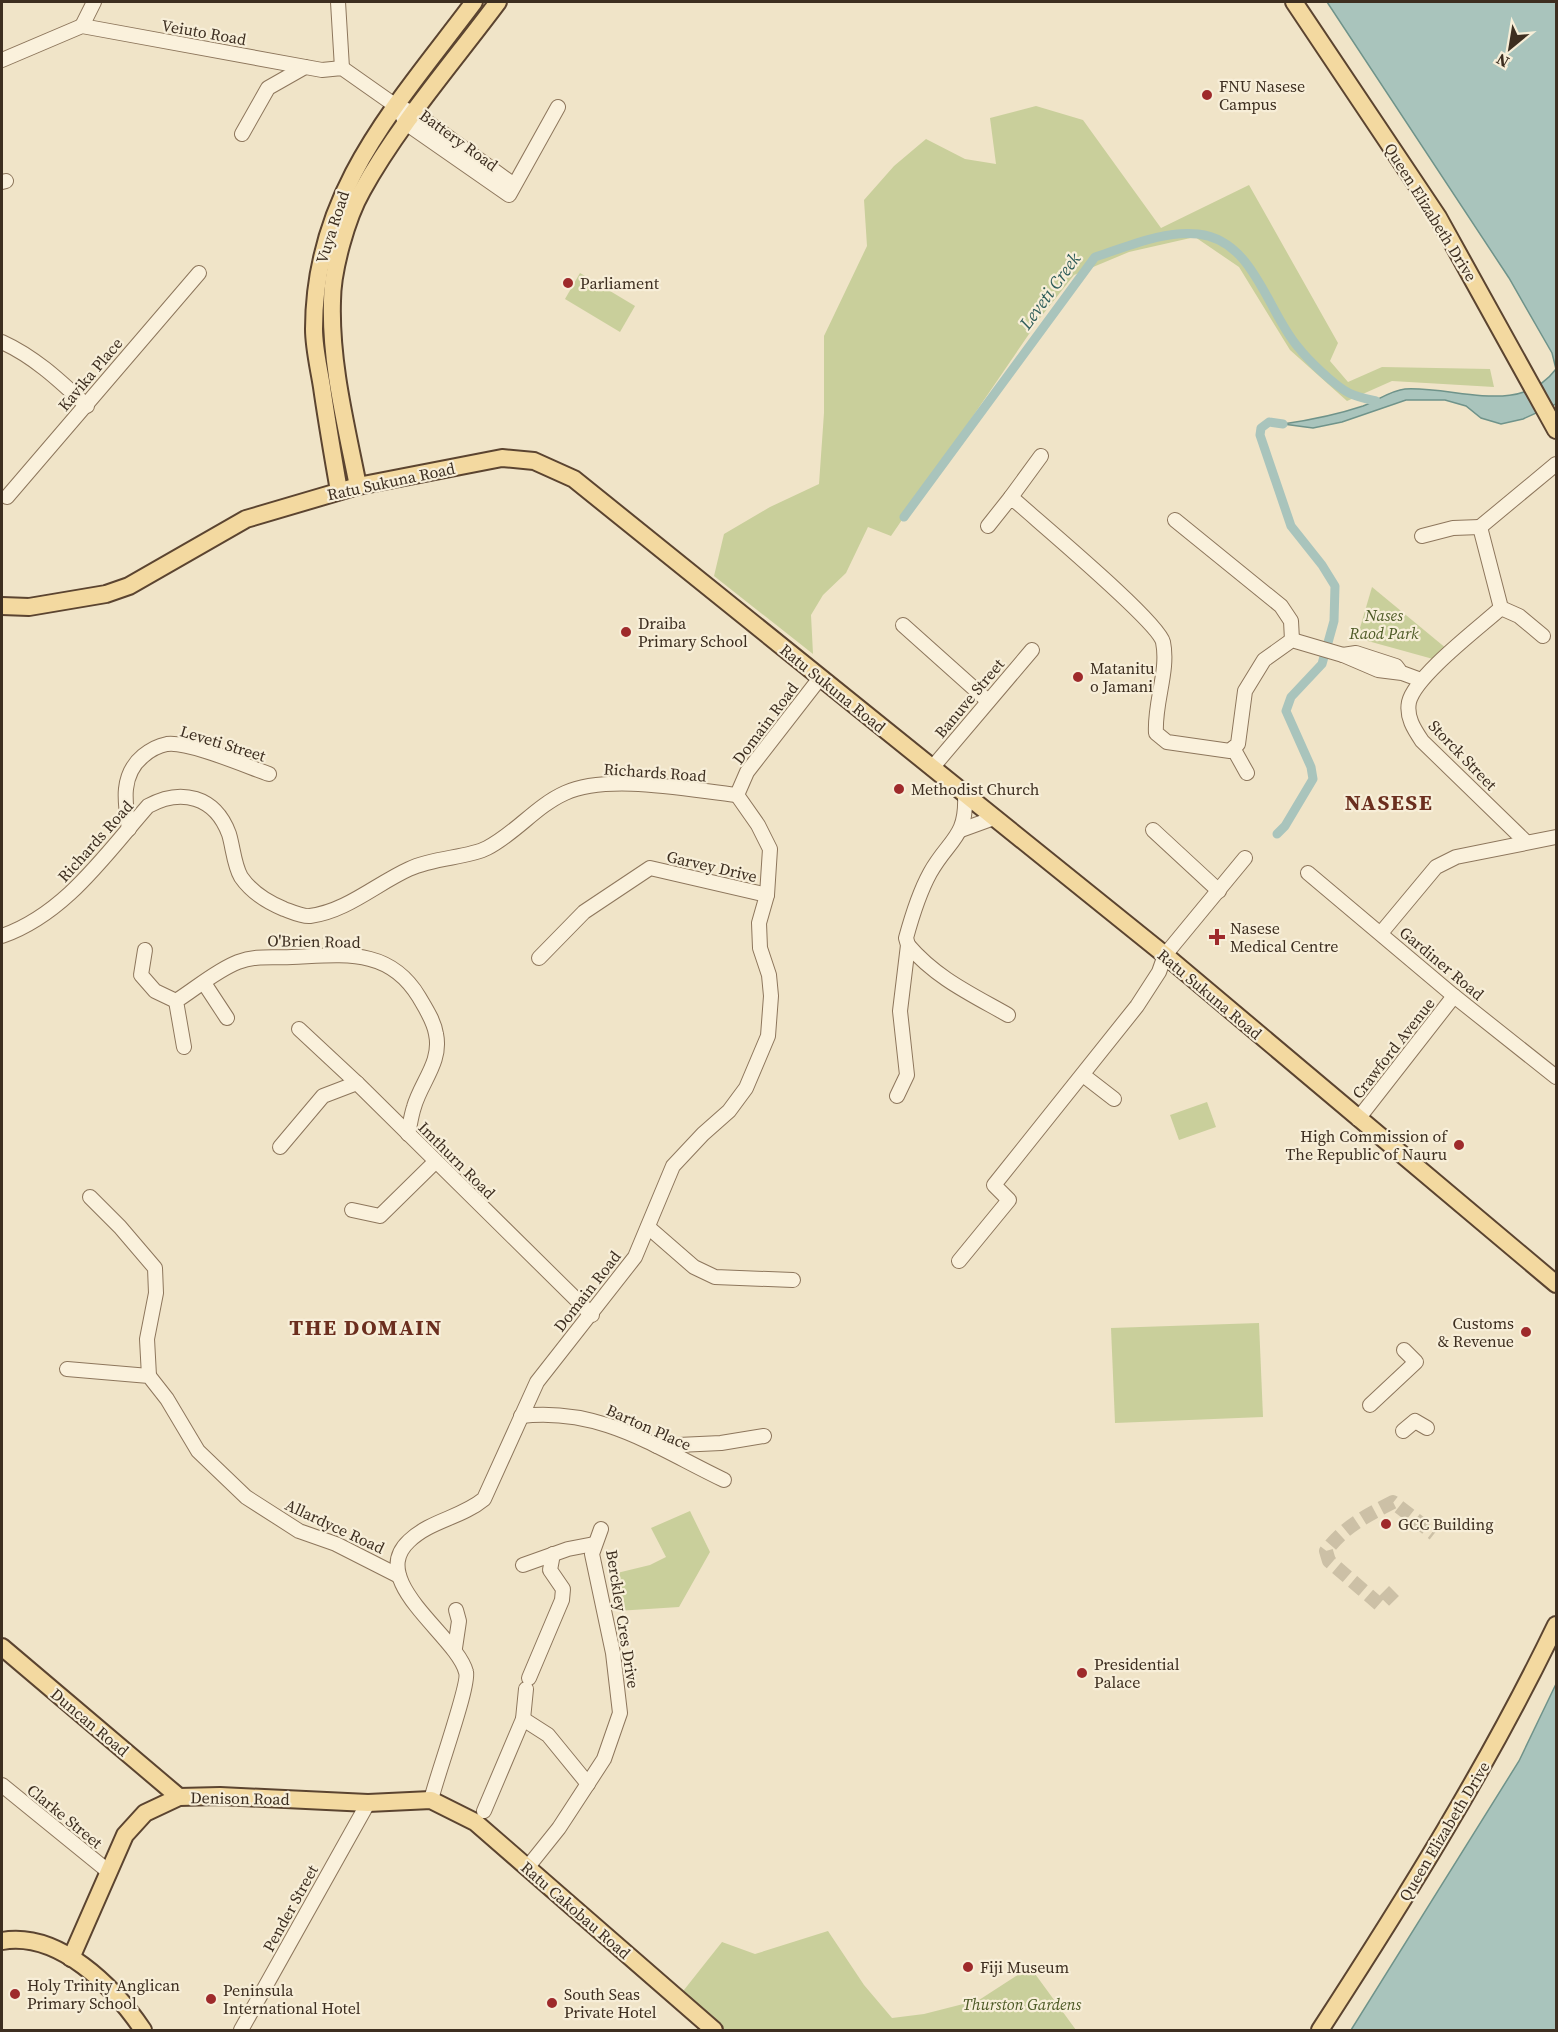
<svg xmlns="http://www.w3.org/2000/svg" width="1558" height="2032" font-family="'Source Serif 4',serif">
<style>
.green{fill:#c9cf9b}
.water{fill:#a9c4bc;stroke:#6f938a;stroke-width:1.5}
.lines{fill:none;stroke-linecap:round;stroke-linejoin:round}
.canal{stroke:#a9c4bc;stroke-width:9}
.minor-tunnel{stroke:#ccc0a6;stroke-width:14;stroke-dasharray:14 7;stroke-linecap:butt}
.minor-casing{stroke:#8d765c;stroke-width:16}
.major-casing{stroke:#5b4430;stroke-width:20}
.minor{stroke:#faf1dc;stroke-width:14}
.major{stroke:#f3d9a0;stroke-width:16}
.poi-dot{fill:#9e2a2b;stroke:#f7eed8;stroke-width:2}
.labels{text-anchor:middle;stroke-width:4.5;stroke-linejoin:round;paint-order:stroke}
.street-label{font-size:16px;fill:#3d2e20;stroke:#f7eed8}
.poi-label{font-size:16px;fill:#3d2e20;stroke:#f7eed8;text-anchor:start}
.park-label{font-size:16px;font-style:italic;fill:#4d5a26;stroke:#f7eed8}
.water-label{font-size:18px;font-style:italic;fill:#2f5d5a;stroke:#f7eed8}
.district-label{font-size:22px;font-weight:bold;letter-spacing:1.5px;fill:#6b2e1e;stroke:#f7eed8}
</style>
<rect width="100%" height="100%" fill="#f0e4c8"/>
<!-- green -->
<g class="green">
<polygon points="1036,106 1083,120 1161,228 1249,185 1338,343 1330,361 1348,382 1382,367 1490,369 1494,387 1392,381 1347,401 1290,350 1239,267 1195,237 1129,252 1074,275 1040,318 891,536 868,527 846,573 823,595 811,615 813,654 714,576 724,534 770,507 819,484 824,413 824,336 867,246 864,200 894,166 926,139 965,159 996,164 990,118"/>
<polygon points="580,273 635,306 620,332 565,299"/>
<polygon points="1372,587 1447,649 1433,659 1357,638"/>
<polygon points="1207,1102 1216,1127 1179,1140 1170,1115"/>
<polygon points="1259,1323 1263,1417 1115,1423 1111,1328"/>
<polygon points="690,1511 710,1552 679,1607 617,1611 617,1573 650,1565 666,1557 651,1528"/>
<polygon points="828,1931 864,1985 892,2018 924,2014 979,2000 1030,1967 1076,2030 722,2030 680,1995 722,1942 755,1954"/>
</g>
<!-- water -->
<g class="water">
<path d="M 1327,2 L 1556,2 L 1556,404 L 1523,419 L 1501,424 L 1481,418 L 1466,406 L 1445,400 L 1406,400 L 1342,422 L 1313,428 L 1283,424 C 1311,420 1336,415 1363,406 C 1376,401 1392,390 1405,389 C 1456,386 1520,417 1556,369 L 1552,353 L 1509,278 Z"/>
<polygon points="1556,1684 1556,2030 1351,2030 1519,1761"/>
</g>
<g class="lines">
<!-- canal -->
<g class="canal">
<path d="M 904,517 L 1095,257 C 1127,247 1164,230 1198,234 C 1254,240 1267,311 1298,347 C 1308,360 1335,386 1349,393 C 1357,397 1367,399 1376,401"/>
<polyline points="1277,834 1285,826 1313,779 1311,767 1286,711 1291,697 1322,664 1334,621 1335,586 1322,565 1291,526 1260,435 1261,428 1269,422 1283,424"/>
</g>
<!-- minor-tunnel -->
<path class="minor-tunnel" d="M 1394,1591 L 1380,1605 L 1329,1561 L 1326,1551 C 1345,1526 1366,1516 1393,1502 L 1434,1534"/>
<defs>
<g id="minor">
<polyline points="338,2 342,68"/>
<polyline points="82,26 94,2"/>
<polyline points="2,60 82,26 322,70 342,68 396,106 415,113 514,185"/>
<polyline points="402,115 407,124 509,195 558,107"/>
<polyline points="242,134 268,88 305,67"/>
<polyline points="2,182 6,181"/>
<path d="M 2,342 C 35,357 60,381 87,406"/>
<polyline points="7,497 199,273"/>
<polyline points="1011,497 1041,456"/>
<polyline points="1175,520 1281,606 1291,621 1292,640"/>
<path d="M 988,526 L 1011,497 C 1035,519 1158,621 1163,642 C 1169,671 1154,703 1156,733 L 1167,742 L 1230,751 L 1238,744 L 1245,691 L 1264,660 L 1292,640 L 1343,655 L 1378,670 L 1402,673 L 1421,680"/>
<polyline points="1422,536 1453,528 1480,527"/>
<path d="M 1501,608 C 1480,627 1415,676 1409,702 C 1406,717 1414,729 1422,741 L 1526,842"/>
<polyline points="903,625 988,701"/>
<polyline points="1543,636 1519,616 1501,608 1480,527 1556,464"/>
<polyline points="1343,655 1356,653 1396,666 1399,670"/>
<polyline points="1233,748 1247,773"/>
<polyline points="932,768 1032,650"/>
<path d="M 129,829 C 125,803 120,775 143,756 C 150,750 157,746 167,744 C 188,741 246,766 269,774"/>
<polyline points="961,830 994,818"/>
<polyline points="1153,830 1219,891"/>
<polyline points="1308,873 1454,996 1556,1077"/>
<polyline points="1381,933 1436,867 1456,857 1556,837"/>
<path d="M 2,936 C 65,914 105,855 148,806 C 181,788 215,796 229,834 C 233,847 234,865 241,877 C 252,893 267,902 284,909 C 292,912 303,917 310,916 C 347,911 376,884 409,869 C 434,857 468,858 487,848 C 516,833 536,806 565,793 C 608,773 690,790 737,795"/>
<path d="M 908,945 C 936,978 971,994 1008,1015"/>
<polyline points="145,950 141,975 155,991 176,1001"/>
<polyline points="539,958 584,912 650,868 767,895"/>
<polyline points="204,983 227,1018"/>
<polyline points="299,1029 357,1083 592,1315"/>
<path d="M 184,1047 L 176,1001 C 195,989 217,970 238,962 C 256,955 273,958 292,957 C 343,955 389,947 419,997 C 426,1009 434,1021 436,1034 C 442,1062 421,1082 414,1107 C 411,1116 410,1125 408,1134"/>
<polyline points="1083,1075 1114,1099"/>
<path d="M 897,1096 L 907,1075 L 900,1011 L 908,945 L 906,938 C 912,916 919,893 930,873 C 949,839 967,838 965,795"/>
<polyline points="1358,1119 1454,996"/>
<polyline points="280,1147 323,1096 357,1083"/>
<polyline points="90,1197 120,1227 155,1268 156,1293 147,1339 149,1376"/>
<polyline points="352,1210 380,1216 435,1162"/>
<polyline points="648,1227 694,1267 715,1277 793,1280"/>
<polyline points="959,1261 1009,1200 994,1185 1137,1006 1159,972 1165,955 1245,858"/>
<polyline points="67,1369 149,1376 167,1399 198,1451 246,1497 299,1531 336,1544 399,1576"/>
<polyline points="1370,1405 1416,1362 1404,1350"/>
<path d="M 521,1416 C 601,1407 655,1447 724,1480"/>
<polyline points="1403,1431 1415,1421 1427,1428"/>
<polyline points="657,1446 721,1443 764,1436"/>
<polyline points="523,1565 568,1549 594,1544"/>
<polyline points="455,1648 459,1621 456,1610"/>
<polyline points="529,1678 562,1600 563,1589 550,1570 553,1554"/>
<polyline points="523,1719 548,1735 588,1784"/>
<polyline points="2,1785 109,1872"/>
<path d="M 431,1800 C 436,1778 470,1684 466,1672 C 457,1636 366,1581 409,1541 C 431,1520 461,1518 484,1499 L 537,1382 L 635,1257 L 673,1166 L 703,1134 L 729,1111 L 746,1088 L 768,1036 L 771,996 L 769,975 L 760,948 L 759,923 L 767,895 L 770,849 L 758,825 L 737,795 L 747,772 L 820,678"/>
<polyline points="484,1811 523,1719 526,1689"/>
<polyline points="527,1868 559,1828 604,1759 620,1713 613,1653 592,1554 601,1529"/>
<polyline points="241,2030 368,1803"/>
</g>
<g id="major">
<polyline points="1294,2 1438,217 1556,430"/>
<path d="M 358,486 C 346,425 330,363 332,301 C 332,270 347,217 362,191 C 397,127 454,61 498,2"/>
<path d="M 339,491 C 333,456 327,422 322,387 C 319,368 314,348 314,329 C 314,191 397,105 474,2"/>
<polyline points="2,606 29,607 106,594 129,586 246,519 358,486 502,458 534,461 574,479 1165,955 1556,1284"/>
<polyline points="2,1647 179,1797"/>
<path d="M 2,1941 C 59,1931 114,1987 143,2030"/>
<polyline points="71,1958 125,1835 145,1813 179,1797 220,1796 368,1803 431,1800 475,1822 714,2030"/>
<path d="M 1320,2030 C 1405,1899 1488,1766 1556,1625"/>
</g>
</defs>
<!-- minor casing -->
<use href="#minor" class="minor-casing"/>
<!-- major casing -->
<use href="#major" class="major-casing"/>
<!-- minor -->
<use href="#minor" class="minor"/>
<!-- major -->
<use href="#major" class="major"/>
</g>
<!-- markers -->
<g class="poi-dot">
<circle cx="1207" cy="95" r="6"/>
<circle cx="568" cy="283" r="6"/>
<circle cx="626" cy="632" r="6"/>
<circle cx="1078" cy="677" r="6"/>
<circle cx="899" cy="789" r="6"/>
<path d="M1214 928h6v6h6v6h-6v6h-6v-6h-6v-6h6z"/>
<circle cx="1459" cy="1145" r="6"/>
<circle cx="1526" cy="1332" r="6"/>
<circle cx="1386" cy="1524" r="6"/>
<circle cx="1082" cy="1673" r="6"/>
<circle cx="968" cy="1967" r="6"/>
<circle cx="15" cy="1994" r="6"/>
<circle cx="211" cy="1999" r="6"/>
<circle cx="552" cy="2003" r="6"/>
</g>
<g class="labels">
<!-- street labels -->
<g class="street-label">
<text transform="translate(204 32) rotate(10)" y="6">Veiuto Road</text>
<text transform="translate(459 140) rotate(36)" y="6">Battery Road</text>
<text transform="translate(1431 212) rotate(58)" y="6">Queen Elizabeth Drive</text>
<text transform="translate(332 227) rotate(-72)" y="6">Vuya Road</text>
<text transform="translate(90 374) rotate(-50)" y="6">Kavika Place</text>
<text transform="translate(391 481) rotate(-12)" y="6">Ratu Sukuna Road</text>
<text transform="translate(833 688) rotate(39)" y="6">Ratu Sukuna Road</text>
<text transform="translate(969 698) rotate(-50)" y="6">Banuve Street</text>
<text transform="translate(765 723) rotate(-53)" y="6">Domain Road</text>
<text transform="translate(223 743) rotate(17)" y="6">Leveti Street</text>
<text transform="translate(1463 755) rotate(46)" y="6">Storck Street</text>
<text transform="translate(655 772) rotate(4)" y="6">Richards Road</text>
<text transform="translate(95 841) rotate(-48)" y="6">Richards Road</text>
<text transform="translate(712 866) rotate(13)" y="6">Garvey Drive</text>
<text transform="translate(314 941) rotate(1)" y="6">O'Brien Road</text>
<text transform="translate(1442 963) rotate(40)" y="6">Gardiner Road</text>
<text transform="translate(1210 994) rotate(40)" y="6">Ratu Sukuna Road</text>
<text transform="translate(1393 1048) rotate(-52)" y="6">Crawford Avenue</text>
<text transform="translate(457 1160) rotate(45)" y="6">Imthurn Road</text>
<text transform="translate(587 1291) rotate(-52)" y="6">Domain Road</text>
<text transform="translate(649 1427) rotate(24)" y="6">Barton Place</text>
<text transform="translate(335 1526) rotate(25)" y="6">Allardyce Road</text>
<text transform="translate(623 1619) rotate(81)" y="6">Berckley Cres Drive</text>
<text transform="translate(90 1722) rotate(40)" y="6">Duncan Road</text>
<text transform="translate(240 1798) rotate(1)" y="6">Denison Road</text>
<text transform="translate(65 1816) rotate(39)" y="6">Clarke Street</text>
<text transform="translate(1444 1831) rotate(-59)" y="6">Queen Elizabeth Drive</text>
<text transform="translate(290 1908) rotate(-61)" y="6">Pender Street</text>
<text transform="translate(576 1910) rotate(41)" y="6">Ratu Cakobau Road</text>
</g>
<!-- poi labels -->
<g class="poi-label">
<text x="1219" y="92">FNU Nasese<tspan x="1219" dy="18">Campus</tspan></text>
<text x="580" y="289">Parliament</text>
<text x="638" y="629">Draiba<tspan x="638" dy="18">Primary School</tspan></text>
<text x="1090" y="674">Matanitu<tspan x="1090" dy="18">o Jamani</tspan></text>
<text x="911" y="795">Methodist Church</text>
<text x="1230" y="934">Nasese<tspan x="1230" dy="18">Medical Centre</tspan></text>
<text x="1447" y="1142" text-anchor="end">High Commission of<tspan x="1447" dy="18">The Republic of Nauru</tspan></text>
<text x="1514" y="1329" text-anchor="end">Customs<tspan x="1514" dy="18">&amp; Revenue</tspan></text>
<text x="1398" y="1530">GCC Building</text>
<text x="1094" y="1670">Presidential<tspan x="1094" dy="18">Palace</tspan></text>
<text x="980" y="1973">Fiji Museum</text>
<text x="27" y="1991">Holy Trinity Anglican<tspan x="27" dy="18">Primary School</tspan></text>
<text x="223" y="1996">Peninsula<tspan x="223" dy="18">International Hotel</tspan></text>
<text x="564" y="2000">South Seas<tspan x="564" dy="18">Private Hotel</tspan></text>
</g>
<!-- park labels -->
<g class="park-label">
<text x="1384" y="621">Nases<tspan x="1384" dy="18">Raod Park</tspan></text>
<text x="1022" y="2010">Thurston Gardens</text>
</g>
<!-- water labels -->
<g class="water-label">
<text transform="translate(1050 291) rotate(-54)" y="6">Leveti Creek</text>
</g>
<!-- district labels -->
<g class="district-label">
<text x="1389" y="810">NASESE</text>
<text x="366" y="1335">THE DOMAIN</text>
</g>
</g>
<!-- border -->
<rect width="1558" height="2032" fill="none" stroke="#3d2e20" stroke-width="6"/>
<!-- north arrow -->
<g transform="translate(1510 48) rotate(210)" stroke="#f7eed8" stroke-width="4.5" paint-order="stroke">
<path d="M0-4.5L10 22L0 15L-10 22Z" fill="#3d2e20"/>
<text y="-9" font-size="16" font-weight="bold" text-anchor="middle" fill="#3d2e20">N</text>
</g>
</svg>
